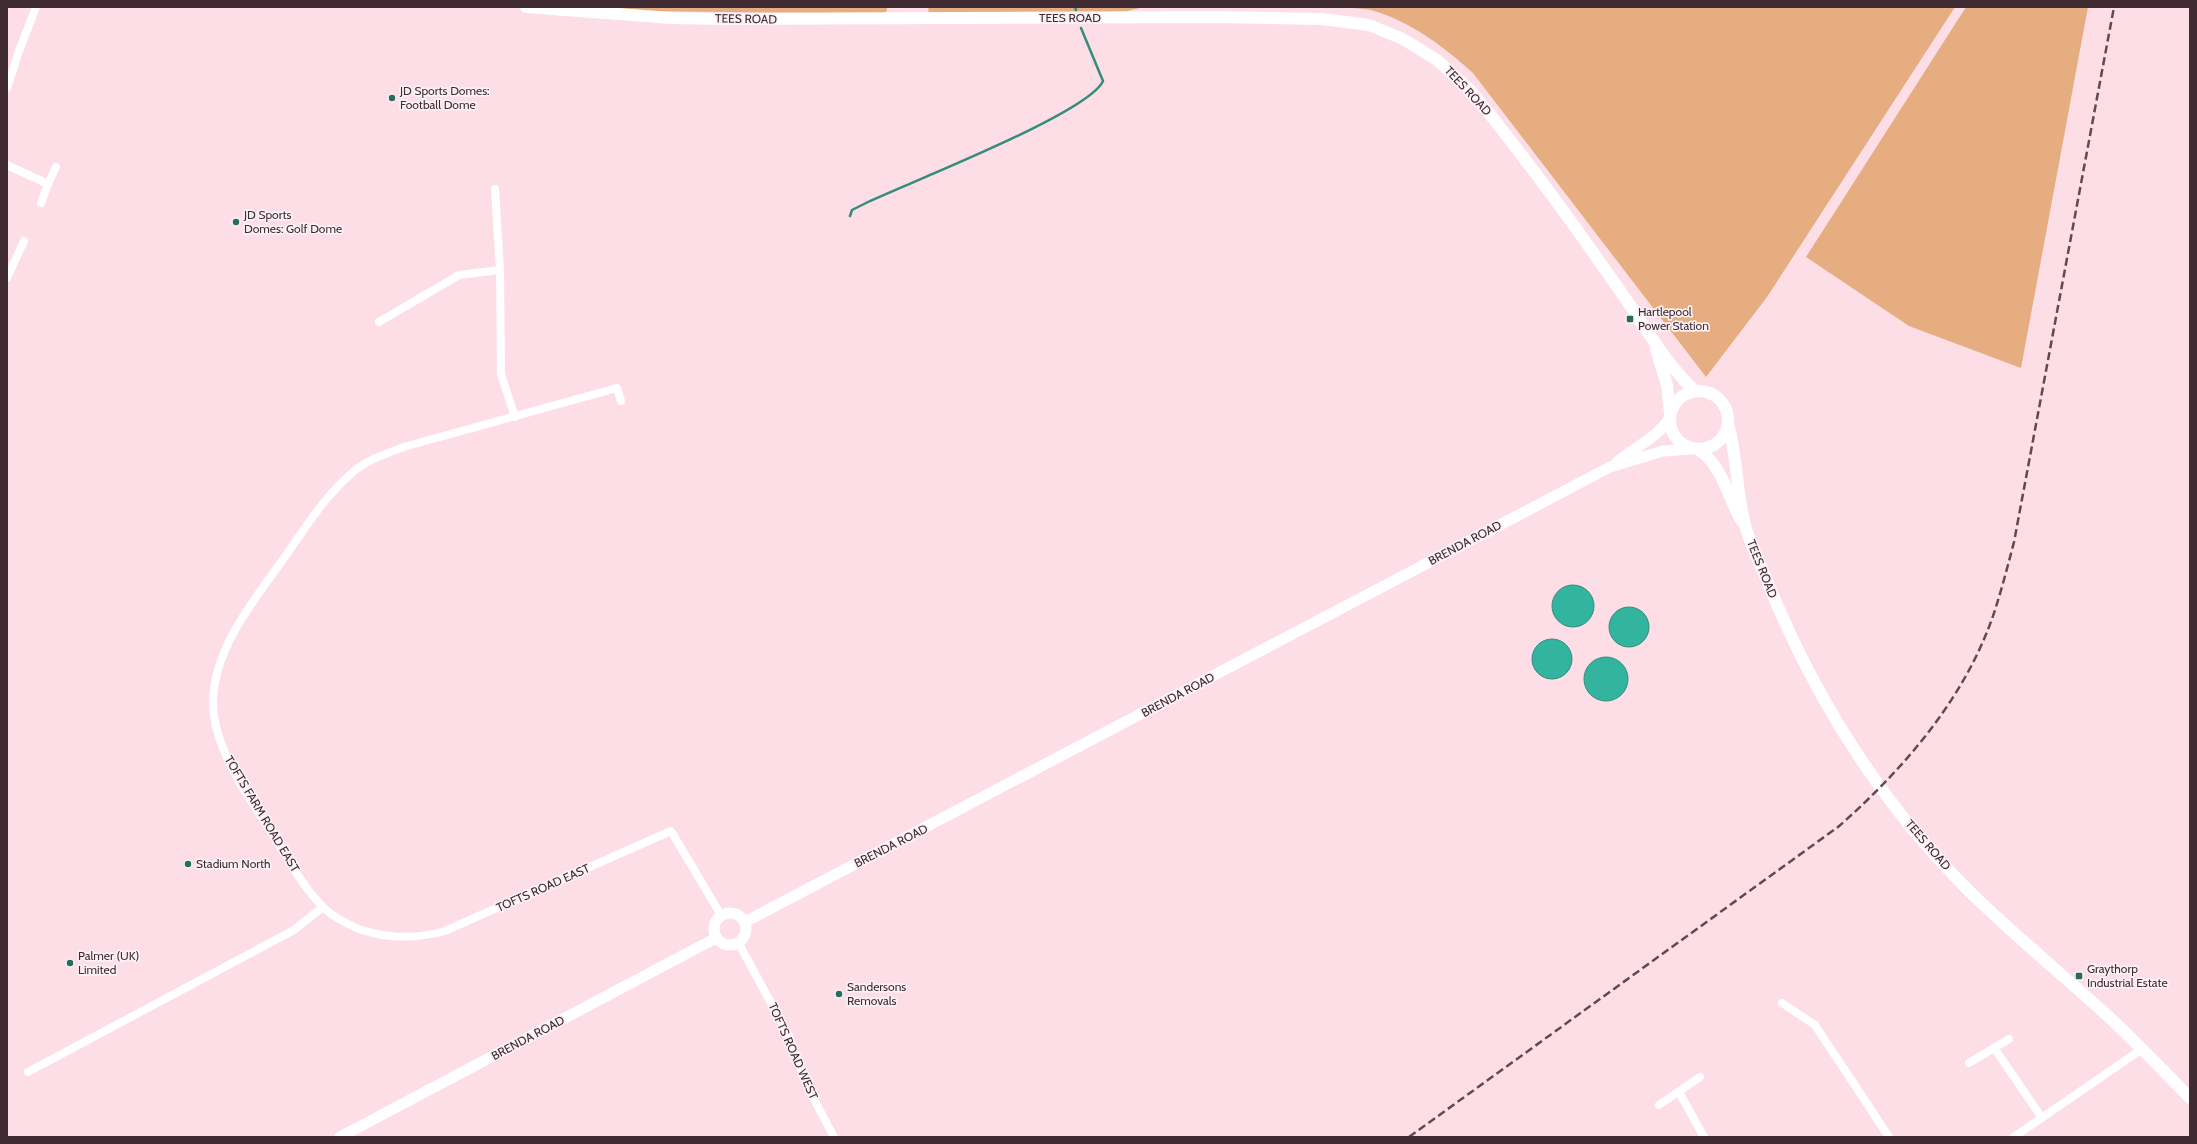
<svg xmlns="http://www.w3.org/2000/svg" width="2197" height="1144" font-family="Cabin,sans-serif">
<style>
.green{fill:#e6ad81}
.water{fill:#32b49e;stroke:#368b7d}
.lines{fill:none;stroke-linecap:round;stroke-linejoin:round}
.stream{stroke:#368b7d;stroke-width:2.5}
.minor{stroke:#fff;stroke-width:8}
.secondary{stroke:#fff;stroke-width:11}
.primary{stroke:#fff;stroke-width:12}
.rail{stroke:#604a51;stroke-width:2.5;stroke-dasharray:8 4;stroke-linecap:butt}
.poi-dot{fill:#266c5f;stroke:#fcf1f4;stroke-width:1.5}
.labels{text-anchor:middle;stroke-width:3.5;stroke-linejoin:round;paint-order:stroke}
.street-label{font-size:12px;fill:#3f2b31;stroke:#fcf1f4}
.poi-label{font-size:12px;fill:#3f2b31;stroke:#fcf1f4;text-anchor:start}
</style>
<rect width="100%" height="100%" fill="#fddee7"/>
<!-- green -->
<g class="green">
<polygon points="600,7 887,7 887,11 881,14 637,11"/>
<polygon points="928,7 1144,7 1123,12 929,15"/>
<path d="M 1346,7 L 1955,7 L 1767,297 L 1706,377 L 1473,73 C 1443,46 1410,21 1371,10 C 1363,8 1354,9 1346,7 Z"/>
<polygon points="1966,7 2088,7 2021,368 1909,326 1806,257"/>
</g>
<!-- water -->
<g class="water">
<circle cx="1573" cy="606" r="21"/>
<circle cx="1629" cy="627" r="20"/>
<circle cx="1552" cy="659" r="20"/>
<circle cx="1606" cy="679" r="22"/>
</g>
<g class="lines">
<!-- stream -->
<g class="stream">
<polyline points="1075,7 1076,10"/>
<path d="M 850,216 L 852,210 L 868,202 C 908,183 1089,113 1103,81 L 1081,28"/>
</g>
<!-- minor -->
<g class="minor">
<polyline points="7,88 19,51 36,7"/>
<polyline points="7,165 48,184 56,167"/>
<polyline points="495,189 500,270 501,374 515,417"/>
<polyline points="41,203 48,184"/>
<polyline points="7,278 24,241"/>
<polyline points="379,322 459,275 500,270"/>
<path d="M 621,401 L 617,388 L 407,446 C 388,453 368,459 353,472 C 326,495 307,525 287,554 C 256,598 214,646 213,702 C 213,720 218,737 225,753 C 236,781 255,806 271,832 C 287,857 302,886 323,907 C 329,913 338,919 346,923 C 376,939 412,940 445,931 L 671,831 L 721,915"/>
<polyline points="739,944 789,1036 807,1086 834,1137"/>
<polyline points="1782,1003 1815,1025 1889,1137"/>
<polyline points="1995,1049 2042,1118"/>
<polyline points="1969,1063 2009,1039"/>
<polyline points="28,1072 294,930 323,907"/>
<polyline points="1679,1092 1704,1137"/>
<polyline points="1659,1105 1700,1077"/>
<polyline points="2014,1137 2142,1049"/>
</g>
<!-- secondary -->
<g class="secondary">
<path d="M 1617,462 C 1635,447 1657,438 1669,419"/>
<circle cx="730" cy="929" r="16"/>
<polyline points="745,922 1610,467 1663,451 1691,449"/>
<polyline points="340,1137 716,938"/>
</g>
<!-- primary -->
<g class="primary">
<path d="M 526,7 L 671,18 L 730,19 L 1217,17 L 1322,19 L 1369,25 L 1403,39 L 1437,60 L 1471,91 C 1522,153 1570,219 1616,285 C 1642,321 1663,361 1695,391"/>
<polyline points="1656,349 1667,385 1670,413"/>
<circle cx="1699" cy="420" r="29"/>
<path d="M 1728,424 C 1738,459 1736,497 1747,532 C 1753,549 1761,566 1768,583 C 1814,697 1881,803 1969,891 C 2014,935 2063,975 2110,1018 C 2137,1043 2164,1071 2190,1098"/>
<path d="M 1699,450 C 1722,465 1728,497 1741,520"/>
</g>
<!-- rail -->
<path class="rail" d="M 1409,1137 L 1838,827 C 1905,768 1967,696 1995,610 C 2002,588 2008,565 2014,542 L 2114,7"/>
</g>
<!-- markers -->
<g class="poi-dot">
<circle cx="392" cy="98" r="4"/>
<circle cx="236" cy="222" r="4"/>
<rect x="1626" y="315" width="8" height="8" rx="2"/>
<circle cx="188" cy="864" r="4"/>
<circle cx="70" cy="963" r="4"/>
<rect x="2075" y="972" width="8" height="8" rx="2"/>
<circle cx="839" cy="994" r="4"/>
</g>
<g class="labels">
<!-- street labels -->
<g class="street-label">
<text x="1070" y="22">TEES ROAD</text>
<text transform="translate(746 19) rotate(1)" y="4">TEES ROAD</text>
<text transform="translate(1468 91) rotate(47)" y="4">TEES ROAD</text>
<text transform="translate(1465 543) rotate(-28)" y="4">BRENDA ROAD</text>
<text transform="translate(1762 569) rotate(68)" y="4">TEES ROAD</text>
<text transform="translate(1178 695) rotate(-28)" y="4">BRENDA ROAD</text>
<text transform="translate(262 814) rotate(59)" y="4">TOFTS FARM ROAD EAST</text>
<text transform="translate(1928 845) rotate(49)" y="4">TEES ROAD</text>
<text transform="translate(891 846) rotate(-27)" y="4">BRENDA ROAD</text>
<text transform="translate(543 888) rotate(-24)" y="4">TOFTS ROAD EAST</text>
<text transform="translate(528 1038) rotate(-28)" y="4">BRENDA ROAD</text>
<text transform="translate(793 1051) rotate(66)" y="4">TOFTS ROAD WEST</text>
</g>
<!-- poi labels -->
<g class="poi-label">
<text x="400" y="95">JD Sports Domes:<tspan x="400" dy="14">Football Dome</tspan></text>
<text x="244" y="219">JD Sports<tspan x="244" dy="14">Domes: Golf Dome</tspan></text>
<text x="1638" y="316">Hartlepool<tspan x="1638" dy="14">Power Station</tspan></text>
<text x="196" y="868">Stadium North</text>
<text x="78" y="960">Palmer (UK)<tspan x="78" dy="14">Limited</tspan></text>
<text x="2087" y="973">Graythorp<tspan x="2087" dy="14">Industrial Estate</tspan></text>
<text x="847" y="991">Sandersons<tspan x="847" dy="14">Removals</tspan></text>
</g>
</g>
<!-- border -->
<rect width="2197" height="1144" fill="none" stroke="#3f2b31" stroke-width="16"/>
</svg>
